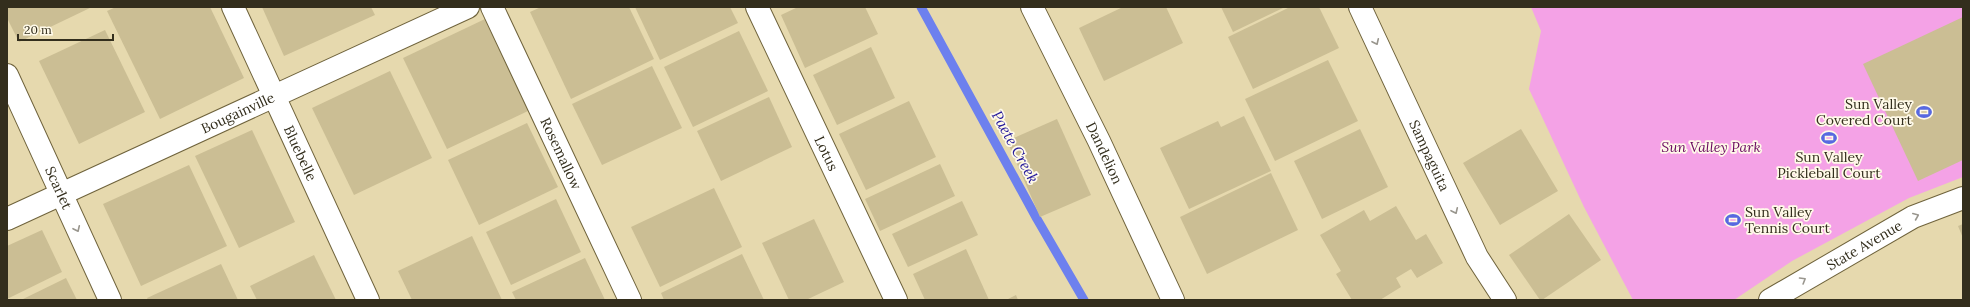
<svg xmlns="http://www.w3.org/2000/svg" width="1970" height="307" font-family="Lora,serif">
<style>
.green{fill:#f4a2e6}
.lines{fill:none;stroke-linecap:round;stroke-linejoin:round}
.stream{stroke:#6d80ee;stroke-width:9}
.building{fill:#cbbe94}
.minor-casing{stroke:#6f633c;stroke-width:24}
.minor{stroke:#fff;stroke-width:22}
.oneway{stroke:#99968e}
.labels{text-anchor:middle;stroke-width:3.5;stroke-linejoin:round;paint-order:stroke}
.poi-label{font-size:14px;fill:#332e1d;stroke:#fffae9;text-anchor:end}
.street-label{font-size:14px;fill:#332e1d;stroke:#fffae9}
.park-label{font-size:14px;font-style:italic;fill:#6a0960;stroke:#fffae9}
.water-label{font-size:15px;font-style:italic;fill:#24199b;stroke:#fffae9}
</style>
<rect width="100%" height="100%" fill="#e6d9ae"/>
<!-- green -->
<polygon class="green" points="1531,7 1963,7 1963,177 1909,198 1792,261 1734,300 1633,300 1584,207 1529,89 1541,31"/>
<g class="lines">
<!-- stream -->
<polyline class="stream" points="921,7 1037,219 1084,300"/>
</g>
<!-- building -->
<g class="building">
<polygon points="7,7 92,7 19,42 7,18"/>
<polygon points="116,7 210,7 244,78 160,119 107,11"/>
<polygon points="262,7 371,7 375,15 284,56"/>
<polygon points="541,7 629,7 654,59 571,99 530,12"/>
<polygon points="635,7 730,7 738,23 660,60"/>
<polygon points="798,7 865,7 878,34 805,68 781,15"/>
<polygon points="1123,7 1166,7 1183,43 1104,81 1079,28"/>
<polygon points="1221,7 1285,7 1233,32"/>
<polygon points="1290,7 1319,7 1339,48 1253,89 1228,37"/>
<polygon points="1963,17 1963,160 1918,181 1863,64"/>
<polygon points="485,19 528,111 447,149 403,58"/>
<polygon points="105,30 145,112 79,144 39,61"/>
<polygon points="739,31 768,91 693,127 664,67"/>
<polygon points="871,47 895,98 837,125 813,75"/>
<polygon points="1328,60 1358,121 1275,161 1245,99"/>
<polygon points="652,66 682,128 602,165 572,104"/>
<polygon points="390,71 432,158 354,195 312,108"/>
<polygon points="769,97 792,147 721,181 697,131"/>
<polygon points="909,101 936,157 866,190 839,134"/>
<polygon points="1244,116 1271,171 1189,209 1160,148 1218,121 1221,127"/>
<polygon points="1057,119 1091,195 1040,217 1007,141"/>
<polygon points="527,123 558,187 479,225 448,160"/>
<polygon points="1360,129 1388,187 1322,219 1294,161"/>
<polygon points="1521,129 1558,191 1500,225 1463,163"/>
<polygon points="252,130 295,222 239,248 195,156"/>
<polygon points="940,164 955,196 880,231 865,199"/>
<polygon points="189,165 227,246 141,286 103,204"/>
<polygon points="1271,173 1298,230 1207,274 1180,217"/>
<polygon points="714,188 742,247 660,287 631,227"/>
<polygon points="556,199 581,252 511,285 486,232"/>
<polygon points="962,201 978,235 908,267 892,234"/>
<polygon points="1396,206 1416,240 1426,234 1443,263 1417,278 1411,269 1396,278 1401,287 1380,300 1352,300 1336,274 1341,271 1320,235 1364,210 1370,221"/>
<polygon points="1569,214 1601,260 1542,300 1540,300 1509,255"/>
<polygon points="814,219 844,282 806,300 789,300 762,243"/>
<polygon points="1963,224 1963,238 1958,226"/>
<polygon points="42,230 62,272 7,299 7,246"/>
<polygon points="472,236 502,300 412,300 398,271"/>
<polygon points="966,249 989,300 925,300 913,274"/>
<polygon points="742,254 764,300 664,300 661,293"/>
<polygon points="314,255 336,300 257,300 250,286"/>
<polygon points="585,258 605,300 516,300 512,292"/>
<polygon points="221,264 238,300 148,300 147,298"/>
<polygon points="66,278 77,300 21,300"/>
<polygon points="1016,295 1018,300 1006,300"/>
</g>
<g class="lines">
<defs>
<g id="minor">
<path id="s1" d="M 233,7 L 368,300"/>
<path id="s2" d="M 492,7 L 630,300"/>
<path id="s3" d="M 757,7 L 896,300"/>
<path id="s4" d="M 1032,7 L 1099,141 L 1173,300"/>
<path id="s5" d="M 1360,7 L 1477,257 L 1505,300"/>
<path id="s6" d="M 7,75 L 110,300"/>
<path id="s7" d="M 7,219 L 468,7"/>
<path id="s8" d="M 1770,300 L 1913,217 L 1963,198"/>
</g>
</defs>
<!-- minor casing -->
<use href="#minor" class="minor-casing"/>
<!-- minor -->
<use href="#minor" class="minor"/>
</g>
<!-- one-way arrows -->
<defs><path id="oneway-chevron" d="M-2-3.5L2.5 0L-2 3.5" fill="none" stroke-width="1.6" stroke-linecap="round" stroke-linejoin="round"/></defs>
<g class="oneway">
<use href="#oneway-chevron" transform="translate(1376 42) rotate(65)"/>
<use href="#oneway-chevron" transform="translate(1455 211) rotate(65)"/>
<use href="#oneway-chevron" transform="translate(1916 216) rotate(-23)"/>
<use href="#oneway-chevron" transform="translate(77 229) rotate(65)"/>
<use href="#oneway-chevron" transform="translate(1803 280) rotate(-31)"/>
</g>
<!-- icons -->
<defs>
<symbol id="stadium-bare" viewBox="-9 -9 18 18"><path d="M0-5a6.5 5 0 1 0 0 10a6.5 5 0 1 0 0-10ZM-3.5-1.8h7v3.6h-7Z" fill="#5869e0" stroke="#fffae9" stroke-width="2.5" paint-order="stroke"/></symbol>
</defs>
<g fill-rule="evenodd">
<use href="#stadium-bare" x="1913" y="101" width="22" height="22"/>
<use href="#stadium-bare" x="1818" y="127" width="22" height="22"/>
<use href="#stadium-bare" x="1722" y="209" width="22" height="22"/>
</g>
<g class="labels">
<!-- poi labels -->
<g class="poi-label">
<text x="1912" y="109">Sun Valley<tspan x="1912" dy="16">Covered Court</tspan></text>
<text x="1829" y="162" text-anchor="middle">Sun Valley<tspan x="1829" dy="16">Pickleball Court</tspan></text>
<text x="1745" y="217" text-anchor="start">Sun Valley<tspan x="1745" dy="16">Tennis Court</tspan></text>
</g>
<!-- street labels -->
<g class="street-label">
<text dy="5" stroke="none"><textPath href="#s7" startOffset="254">Bougainville</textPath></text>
<text dy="5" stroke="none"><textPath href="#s4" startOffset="163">Dandelion</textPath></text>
<text dy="5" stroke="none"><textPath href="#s1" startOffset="161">Bluebelle</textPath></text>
<text dy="5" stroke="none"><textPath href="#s2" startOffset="162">Rosemallow</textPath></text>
<text dy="5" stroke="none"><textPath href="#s3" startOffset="162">Lotus</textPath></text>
<text dy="5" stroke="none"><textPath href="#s5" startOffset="164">Sampaguita</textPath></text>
<text dy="5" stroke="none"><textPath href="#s6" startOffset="124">Scarlet</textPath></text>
<text dy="5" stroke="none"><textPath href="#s8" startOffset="109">State Avenue</textPath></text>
</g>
<!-- park labels -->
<g class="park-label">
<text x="1711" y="152">Sun Valley Park</text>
</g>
<!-- water labels -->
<g class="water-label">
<text transform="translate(1015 147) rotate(61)" y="5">Paete Creek</text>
</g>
</g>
<!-- border -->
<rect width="1970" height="307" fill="none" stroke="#332e1d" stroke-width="16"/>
<!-- scale -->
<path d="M18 34v6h95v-6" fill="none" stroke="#332e1d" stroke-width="2"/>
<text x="24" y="34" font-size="12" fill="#332e1d" stroke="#fffae9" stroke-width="3" paint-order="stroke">20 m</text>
</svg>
